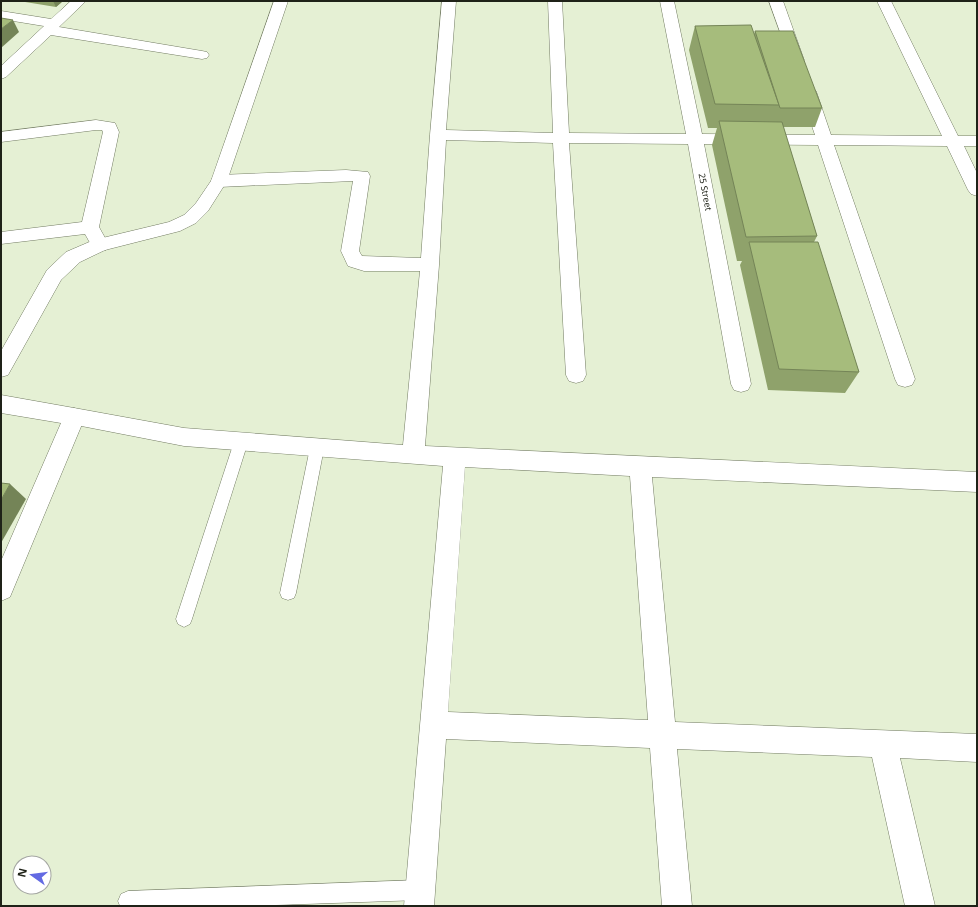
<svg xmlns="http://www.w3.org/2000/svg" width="978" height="907" font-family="'Noto Sans',sans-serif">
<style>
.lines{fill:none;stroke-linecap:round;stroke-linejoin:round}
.lane-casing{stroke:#737c63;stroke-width:1}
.street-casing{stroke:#737c63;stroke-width:1}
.secondary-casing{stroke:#737c63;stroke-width:1}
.lane{fill:#fff;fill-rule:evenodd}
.street{fill:#fff;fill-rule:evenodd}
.secondary{fill:#fff;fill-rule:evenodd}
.wall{fill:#8fa26b}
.shaded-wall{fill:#748457}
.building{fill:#a6bc7c;stroke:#748457}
.labels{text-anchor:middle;stroke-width:3;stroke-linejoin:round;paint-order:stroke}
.far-street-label{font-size:9px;fill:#1f2218;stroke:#fff}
</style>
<rect width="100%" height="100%" fill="#e5f0d4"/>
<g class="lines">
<defs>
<g id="lane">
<polygon points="241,436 246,438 248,442 192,619 190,624 184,627 178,624 176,619 234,442 236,438"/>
<polygon points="317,442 322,444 324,448 296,593 294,598 288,600 282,598 280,593 310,448 312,444"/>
<polygon points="420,880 427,883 430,890 427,897 420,900 250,906 120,906 118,901 121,894 128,891"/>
</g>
<g id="street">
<polygon points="71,1 86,1 59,27 202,51 207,52 209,55 207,58 202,59 51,35 6,77 1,79 1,66 44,26 1,19 1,11 51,19"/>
<path d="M 442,1 L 456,1 L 446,130 L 553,133 L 548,1 L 562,1 L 569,133 L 686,134 L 660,1 L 674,1 L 702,134 L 815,135 L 800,91 L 803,88 L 808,86 L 813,88 L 816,91 L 831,135 L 942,136 L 877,1 L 891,1 L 958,136 L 977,136 L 977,146 L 964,146 L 977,173 L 977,196 L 971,194 L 968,190 L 947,146 L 834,145 L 915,379 L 912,385 L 905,387 L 898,385 L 895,379 L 818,145 L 704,144 L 751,384 L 748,390 L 741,392 L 734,390 L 731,384 L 688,144 L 569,143 L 586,375 L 583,381 L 576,383 L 569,381 L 566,375 L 553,143 L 446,140 L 439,265 L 425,446 L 977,472 L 977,492 L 652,477 L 675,722 L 977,734 L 977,762 L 900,758 L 935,906 L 905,906 L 872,757 L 677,749 L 692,906 L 662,906 L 650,748 L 446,739 L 434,906 L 404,906 L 443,466 L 184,446 L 66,423 L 63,417 L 66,411 L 74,408 L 184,428 L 403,445 L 420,271 L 364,271 L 348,266 L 341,251 L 353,181 L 219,187 L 213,185 L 211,181 L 213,177 L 219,175 L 346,170 L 368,172 L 370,176 L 359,251 L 362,256 L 421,258 L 430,135 ZM 465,467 L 630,476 L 648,720 L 448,712 Z"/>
<polygon points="769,1 783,1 804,60 802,63 797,64 792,63 790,60"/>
<polygon points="96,120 115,123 119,132 99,227 109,245 106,250 100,251 94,250 85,234 1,244 1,232 82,222 103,132 102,130 96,130 1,142 1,132"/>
</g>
<g id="secondary">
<polygon points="274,1 288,1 227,181 208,211 196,223 180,231 105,250 80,262 61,280 8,375 1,377 1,351 47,270 66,252 94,240 169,222 184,215 196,203 211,181"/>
<polygon points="1,395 74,408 82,411 85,417 10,597 1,601 1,561 61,423 1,413"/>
</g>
</defs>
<!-- lane casing -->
<use href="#lane" class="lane-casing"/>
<!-- street casing -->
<use href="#street" class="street-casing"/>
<!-- secondary casing -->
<use href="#secondary" class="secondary-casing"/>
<!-- lane -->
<use href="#lane" class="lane"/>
<!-- street -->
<use href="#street" class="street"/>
<!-- secondary -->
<use href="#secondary" class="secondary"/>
</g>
<!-- wall -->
<g class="wall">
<polygon points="19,1 63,1 56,7"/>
<polygon points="695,26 754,34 755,31 822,108 815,127 783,127 817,236 814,242 859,372 845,393 768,390 740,265 742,261 737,261 712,145 717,128 708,128 689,50"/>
</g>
<!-- shaded-wall -->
<g class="shaded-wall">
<polygon points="53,1 63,1 56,7"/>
<polygon points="13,20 19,32 1,48 1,29"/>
<polygon points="10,484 26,499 1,543 1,500"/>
</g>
<!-- building -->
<g class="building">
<polygon points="1,18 13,20 1,29"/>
<polygon points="751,25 779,105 715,104 695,26"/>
<polygon points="755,31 793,31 822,108 780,108"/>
<polygon points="719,121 782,122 817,236 746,237"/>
<polygon points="749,242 818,242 859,372 779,369"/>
<polygon points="1,483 10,484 1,500"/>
</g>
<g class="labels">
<!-- far-street labels -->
<g class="far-street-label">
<text transform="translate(705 192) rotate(79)" y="3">25 Street</text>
</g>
</g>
<!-- border -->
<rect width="978" height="907" fill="none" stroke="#1f2218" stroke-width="4"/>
<!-- north arrow -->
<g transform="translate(32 875) rotate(284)"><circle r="19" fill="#ffffff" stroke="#a5a7a3"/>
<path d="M0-3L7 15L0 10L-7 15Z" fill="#636ae3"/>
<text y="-6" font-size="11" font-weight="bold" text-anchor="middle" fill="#1f2218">N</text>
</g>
</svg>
